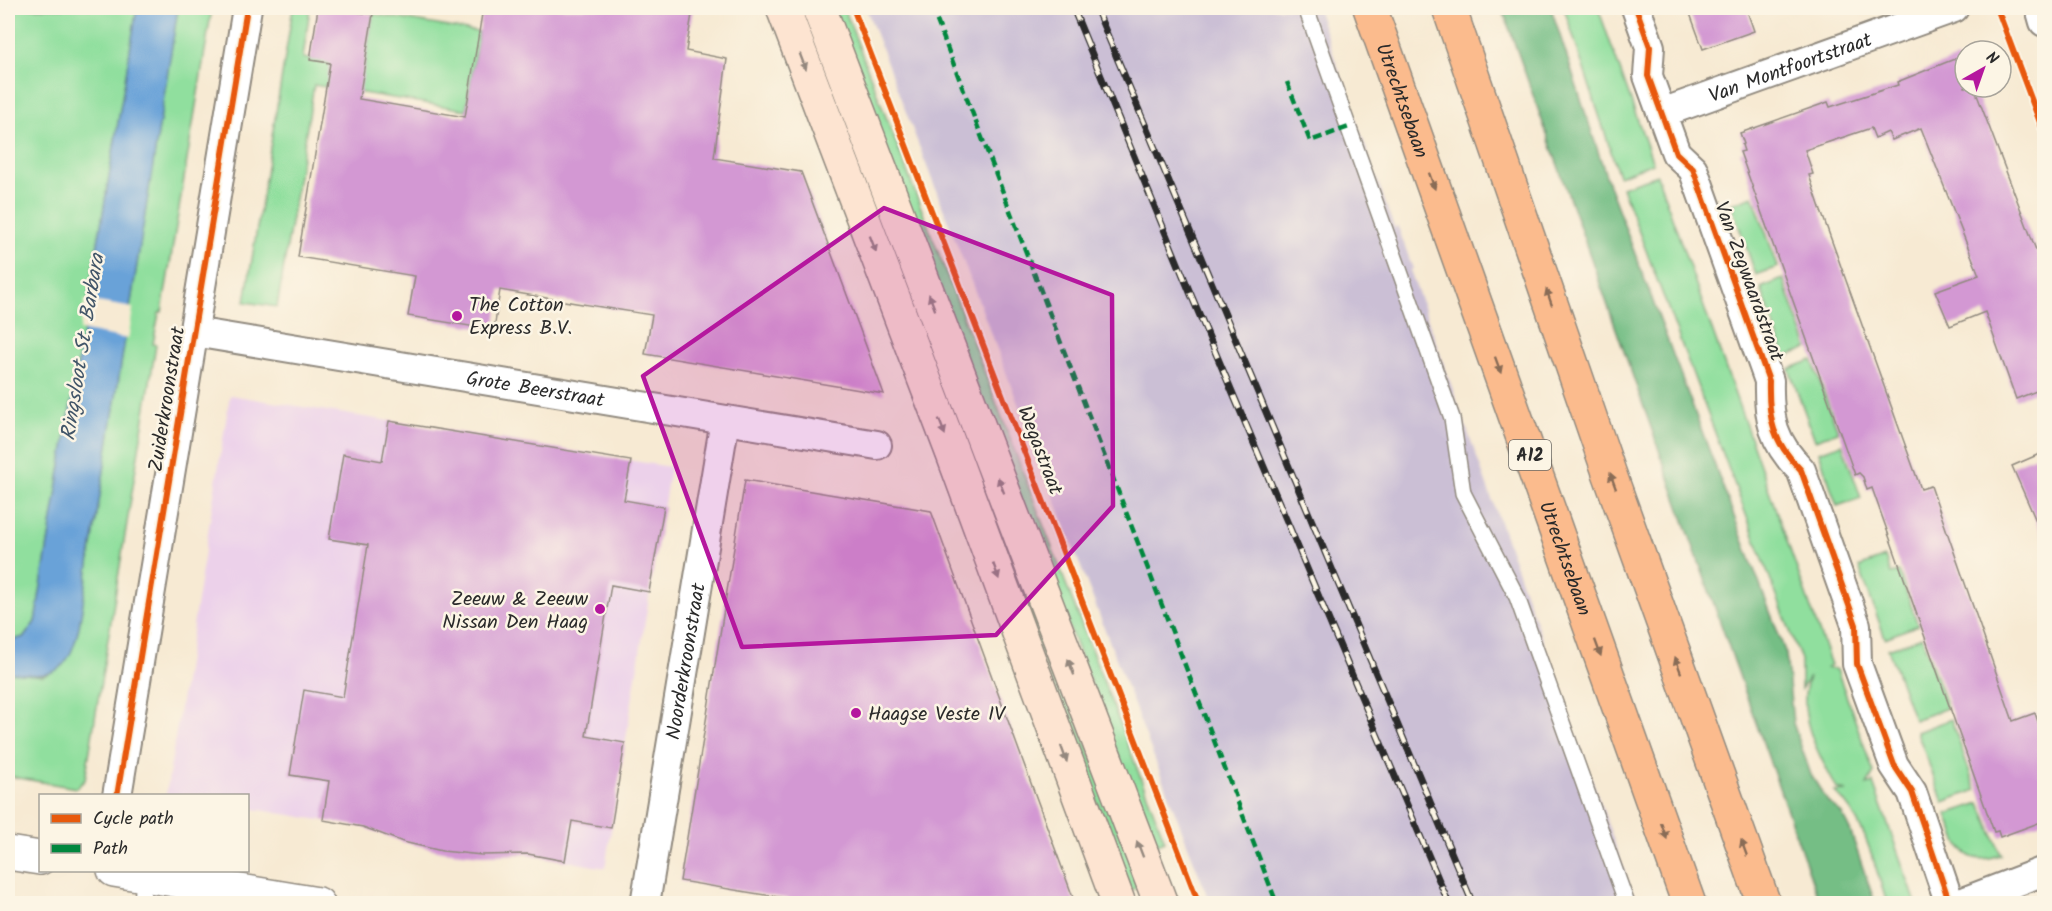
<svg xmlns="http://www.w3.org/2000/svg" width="2052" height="911" font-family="Kalam,sans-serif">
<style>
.built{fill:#ecd1ea}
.industrial{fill:#cbbfd5}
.green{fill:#90df9e;stroke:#5e8564;stroke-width:1.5}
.forest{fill:#74be85;stroke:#507458;stroke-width:1.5}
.water{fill:#69a2d8;stroke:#4a6682;stroke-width:1.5}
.pier{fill:#f7ead3}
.building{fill:#d398d3}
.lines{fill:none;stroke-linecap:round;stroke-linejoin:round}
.service-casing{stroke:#918a7f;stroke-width:18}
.minor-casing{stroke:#918a7f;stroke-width:32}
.tertiary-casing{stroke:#918a7f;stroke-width:36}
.secondary-casing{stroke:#918a7f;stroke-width:36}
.motorway-casing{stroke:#918a7f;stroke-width:36}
.service{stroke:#fff;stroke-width:15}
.minor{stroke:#fff;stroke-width:28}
.tertiary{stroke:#fff;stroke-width:33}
.secondary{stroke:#fde4d1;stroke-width:33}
.motorway{stroke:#fbbb8d;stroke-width:33}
.rail-casing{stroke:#2b2b2b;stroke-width:7}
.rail{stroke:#fcf5e5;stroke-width:4.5;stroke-dasharray:14;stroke-linecap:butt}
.quiet{stroke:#00873e;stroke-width:4.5;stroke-dasharray:9 4.5;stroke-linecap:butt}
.cycleway-casing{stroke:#fcf5e5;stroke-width:10}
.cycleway{stroke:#e8590c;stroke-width:6}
.oneway{fill:#94887e}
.oneway2{fill:#896c57}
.marked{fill:#b5179e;fill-opacity:0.2;stroke:#b5179e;stroke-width:4.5;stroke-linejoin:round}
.poi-dot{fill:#b5179e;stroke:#fcf5e5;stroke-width:2}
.labels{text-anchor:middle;stroke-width:5;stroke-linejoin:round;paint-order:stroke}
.shield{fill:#fcf5e5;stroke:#6a6863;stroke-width:1.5}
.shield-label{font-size:18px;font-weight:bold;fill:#2b2b2b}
.street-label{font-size:20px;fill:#2b2b2b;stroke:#fcf5e5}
.poi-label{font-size:20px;fill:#2b2b2b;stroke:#fcf5e5;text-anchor:start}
.water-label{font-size:21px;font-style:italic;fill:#415568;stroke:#fcf5e5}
</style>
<rect width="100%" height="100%" fill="#fcf5e5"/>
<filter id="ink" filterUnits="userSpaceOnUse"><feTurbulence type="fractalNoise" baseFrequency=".0167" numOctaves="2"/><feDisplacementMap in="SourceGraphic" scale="12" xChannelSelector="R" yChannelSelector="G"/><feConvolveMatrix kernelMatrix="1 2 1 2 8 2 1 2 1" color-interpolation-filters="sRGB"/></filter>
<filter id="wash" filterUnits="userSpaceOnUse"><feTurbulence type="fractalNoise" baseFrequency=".008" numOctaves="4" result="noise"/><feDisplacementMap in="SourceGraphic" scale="24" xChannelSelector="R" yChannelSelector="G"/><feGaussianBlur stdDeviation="1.35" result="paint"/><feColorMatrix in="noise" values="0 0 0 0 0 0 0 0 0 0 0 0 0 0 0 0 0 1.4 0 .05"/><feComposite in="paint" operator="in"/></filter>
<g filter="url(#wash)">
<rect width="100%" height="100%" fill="#f7ead3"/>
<!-- built -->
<polygon class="built" points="230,395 670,467 605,868 528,854 482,855 442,851 403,842 363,827 248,808 248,796 166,795"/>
<!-- industrial -->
<polygon class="industrial" points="866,8 1317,8 1394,228 1398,227 1413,269 1410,270 1636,903 1210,903"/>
<!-- green -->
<g class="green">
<polygon points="8,8 137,8 35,622 24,637 8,641"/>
<polygon points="178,8 212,8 162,312 159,313 153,344 156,345 85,780 76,788 8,776 8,672 42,676 50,673 79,627"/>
<polygon points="293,8 310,8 303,58 364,68 373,14 479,32 466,110 314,85 277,307 245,302"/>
<polygon points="797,8 803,8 1141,886 1130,890"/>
<polygon points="831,8 844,8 1165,841 1153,846"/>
<polygon points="1564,8 1598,8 1653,163 1619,176"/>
<path d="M 1657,175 L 1831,665 L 1826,668 L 1837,670 L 1874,773 L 1867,785 L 1873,783 L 1916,903 L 1887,903 C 1874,864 1866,821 1835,792 L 1847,791 L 1837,789 C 1819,755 1795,715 1809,677 L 1801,689 L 1801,660 L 1622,187 Z"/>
<polygon points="1753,196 1778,267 1756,275 1731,204"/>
<polygon points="1783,279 1808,348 1785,357 1761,288"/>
<polygon points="1812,360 1838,432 1815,440 1789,369"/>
<polygon points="1842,444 1861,498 1837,506 1819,452"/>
<polygon points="1885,557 1891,574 1899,572 1918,625 1885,638 1859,567"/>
<polygon points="1922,637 1947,708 1914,720 1888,649"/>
<polygon points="1951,719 1976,790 1943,802 1917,732"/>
<path d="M 1980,803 L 2001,855 C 1962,868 1959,846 1947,814 Z"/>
</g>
<!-- forest -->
<polygon class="forest" points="1502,8 1551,8 1609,185 1786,654 1793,723 1811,775 1828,802 1841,812 1850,830 1875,903 1820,903"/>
<!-- water -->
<path class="water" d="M 137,8 L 178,8 L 79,627 C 68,675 53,679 8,672 L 8,641 L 24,637 L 35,622 Z"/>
<!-- pier -->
<polygon class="pier" points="85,300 133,308 128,339 80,330"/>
<g id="blocks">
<!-- building -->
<g class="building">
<polygon points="318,8 373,14 359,99 465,117 483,8 693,8 686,51 727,59 714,158 801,172 884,394 645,354 652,315 576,303 500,290 494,330 408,316 415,276 298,257 330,63 310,60"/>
<polygon points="1688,8 1746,8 1754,31 1703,49"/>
<polygon points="1957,58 1965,75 1965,87 1974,87 2044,271 2044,388 2016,399 1985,312 1950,326 1935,291 1979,275 1921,128 1892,140 1888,132 1875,138 1871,128 1805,150 1813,174 1809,175 1821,211 1921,489 1931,486 2013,721 2035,713 2044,739 2044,821 2000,837 1998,831 1994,832 1872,488 1867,490 1863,477 1859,473 1855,475 1740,152 1744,151 1742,145 1744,144 1740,133 1828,102 1830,107 1898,85 1897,82"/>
<polygon points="389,421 631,461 624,500 664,507 649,592 611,585 586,736 625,743 611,828 572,821 565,861 528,854 482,855 442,851 403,842 363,827 323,820 329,781 290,775 304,690 343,697 368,545 329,539 343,454 382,461"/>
<polygon points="2044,452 2044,539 2012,466"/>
<polygon points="745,480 931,511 1075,903 814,903 680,881"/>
</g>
</g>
</g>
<g filter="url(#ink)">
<use href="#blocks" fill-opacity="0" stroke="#918a7f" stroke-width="1.5"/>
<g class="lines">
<defs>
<g id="service">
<polyline points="1306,8 1452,418 1463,493 1517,597 1627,904"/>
<polyline points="142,904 144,875"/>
</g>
<g id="minor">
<path d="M 1636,8 L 1650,47 L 1648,76 L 1676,153 L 1693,169 L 1769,381 C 1768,420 1773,442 1801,470 L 1856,625 L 1857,664 L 1894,765 L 1912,792 L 1950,904"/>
<polyline points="2040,8 2044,22"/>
<path id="s1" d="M 1662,113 L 1954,8"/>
<path id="s2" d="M 194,332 L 877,445"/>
<polyline points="117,796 247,8"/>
<path id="s3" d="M 645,904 L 725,420"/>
<polyline points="1958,904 2044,871"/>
</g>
<g id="tertiary">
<polyline points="8,853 40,858"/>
<polyline points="114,870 318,904"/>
</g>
<g id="secondary">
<polyline points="783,8 954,457 1119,904"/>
<polyline points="819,8 1161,904"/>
</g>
<g id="motorway">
<path id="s4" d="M 1370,8 L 1689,904"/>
<polyline points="1449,8 1610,475 1764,904"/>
</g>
</defs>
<!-- service casing -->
<use href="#service" class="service-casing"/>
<!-- minor casing -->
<use href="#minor" class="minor-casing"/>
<!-- tertiary casing -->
<use href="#tertiary" class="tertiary-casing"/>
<!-- secondary casing -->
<use href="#secondary" class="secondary-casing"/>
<!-- motorway casing -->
<use href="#motorway" class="motorway-casing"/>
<!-- service -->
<use href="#service" class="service"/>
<!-- minor -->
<use href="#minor" class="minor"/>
<!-- tertiary -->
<use href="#tertiary" class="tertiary"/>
<!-- secondary -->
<use href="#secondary" class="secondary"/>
<!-- motorway -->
<use href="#motorway" class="motorway"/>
<defs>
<g id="rail">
<polyline points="1073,8 1189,290 1449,904"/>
<polyline points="1096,8 1473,904"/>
</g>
</defs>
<!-- rail casing -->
<use href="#rail" class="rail-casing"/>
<!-- rail -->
<use href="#rail" class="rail"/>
<!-- quiet -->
<g class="quiet">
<polyline points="932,8 1277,904"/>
<polyline points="1287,82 1310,141 1349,127"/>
</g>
<defs>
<g id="cycleway">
<polyline points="853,8 1199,904"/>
<path d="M 1636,8 L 1650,47 L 1648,76 L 1676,153 L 1693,169 L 1769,381 C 1768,420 1773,442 1801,470 L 1856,625 L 1857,664 L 1894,765 L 1912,792 L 1950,904"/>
<polyline points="1997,8 2044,133"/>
<polyline points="117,796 247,8"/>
</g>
</defs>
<!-- cycleway casing -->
<use href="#cycleway" class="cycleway-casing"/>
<!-- cycleway -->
<use href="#cycleway" class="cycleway"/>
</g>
<!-- one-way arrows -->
<defs><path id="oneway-solid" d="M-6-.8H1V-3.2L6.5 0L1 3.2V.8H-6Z" transform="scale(1.5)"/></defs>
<g class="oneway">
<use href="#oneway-solid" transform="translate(803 62) rotate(69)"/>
<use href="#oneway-solid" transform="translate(873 244) rotate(69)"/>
<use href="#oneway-solid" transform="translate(932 302) rotate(-111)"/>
<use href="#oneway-solid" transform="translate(942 427) rotate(69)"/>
<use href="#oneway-solid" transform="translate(1001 485) rotate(-111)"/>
<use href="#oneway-solid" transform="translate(996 571) rotate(70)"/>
<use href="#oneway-solid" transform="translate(1071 667) rotate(-111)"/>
<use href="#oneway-solid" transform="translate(1064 754) rotate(70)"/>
<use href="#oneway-solid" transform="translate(1140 849) rotate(-111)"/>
</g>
<g class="oneway2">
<use href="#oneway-solid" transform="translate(1432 181) rotate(70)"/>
<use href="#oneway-solid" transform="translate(1549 297) rotate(-109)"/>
<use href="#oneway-solid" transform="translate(1498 365) rotate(70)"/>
<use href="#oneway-solid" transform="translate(1613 481) rotate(-110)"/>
<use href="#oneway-solid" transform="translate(1598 648) rotate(70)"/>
<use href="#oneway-solid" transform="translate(1678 665) rotate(-110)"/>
<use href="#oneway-solid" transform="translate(1664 831) rotate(70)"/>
<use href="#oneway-solid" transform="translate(1744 848) rotate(-110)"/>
</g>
</g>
<!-- marked area -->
<path class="marked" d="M 884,208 L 1112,295 L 1113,506 L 996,635 L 742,647 L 643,376 Z"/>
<!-- markers -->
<g class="poi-dot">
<circle cx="457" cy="316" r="6"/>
<circle cx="600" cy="609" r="6"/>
<circle cx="856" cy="713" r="6"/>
</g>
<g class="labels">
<!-- shield labels -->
<rect class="shield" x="1509" y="440" width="42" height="30" rx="4.5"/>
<g class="shield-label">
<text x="1530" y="461">A12</text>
</g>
<!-- street labels -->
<g class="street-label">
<text dy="7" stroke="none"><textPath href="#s1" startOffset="136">Van Montfoortstraat</textPath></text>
<text dy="7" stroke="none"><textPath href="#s4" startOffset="98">Utrechtsebaan</textPath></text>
<text transform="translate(1750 281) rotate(70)" y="7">Van Zegwaardstraat</text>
<text dy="7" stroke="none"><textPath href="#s2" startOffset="346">Grote Beerstraat</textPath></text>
<text transform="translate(166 399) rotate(-81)" y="7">Zuiderkroonstraat</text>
<text transform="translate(1041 450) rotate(69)" y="7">Wegastraat</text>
<text dy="7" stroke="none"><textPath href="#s4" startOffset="584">Utrechtsebaan</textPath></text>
<text dy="7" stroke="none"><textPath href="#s3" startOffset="246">Noorderkroonstraat</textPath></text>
</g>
<!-- poi labels -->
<g class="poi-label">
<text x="469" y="311">The Cotton<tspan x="469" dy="23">Express B.V.</tspan></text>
<text x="588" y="605" text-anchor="end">Zeeuw &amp; Zeeuw<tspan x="588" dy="23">Nissan Den Haag</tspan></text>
<text x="868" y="720">Haagse Veste IV</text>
</g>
<!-- water labels -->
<g class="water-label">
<text transform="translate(82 347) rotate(-81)" y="7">Ringsloot St. Barbara</text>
</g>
</g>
<!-- margin -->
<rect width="2052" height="911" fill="none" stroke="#fcf5e5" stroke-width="30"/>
<!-- legend -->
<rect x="39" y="794" width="210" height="78" fill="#fcf5e5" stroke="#a8a49b" stroke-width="1.5"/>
<rect x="51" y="814" width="30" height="9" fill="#e8590c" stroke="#a8a49b" stroke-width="1.5"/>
<text x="93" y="824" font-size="18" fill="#2b2b2b">Cycle path</text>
<rect x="51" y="844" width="30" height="9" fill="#00873e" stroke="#a8a49b" stroke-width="1.5"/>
<text x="93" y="854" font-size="18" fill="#2b2b2b">Path</text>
<!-- north arrow -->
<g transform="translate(1983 69) rotate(40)"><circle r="28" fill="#fcf5e5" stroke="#a8a49b" stroke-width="1.5"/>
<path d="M0-4.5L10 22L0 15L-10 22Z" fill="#b5179e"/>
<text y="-9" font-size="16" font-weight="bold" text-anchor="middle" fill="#2b2b2b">N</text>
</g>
</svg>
